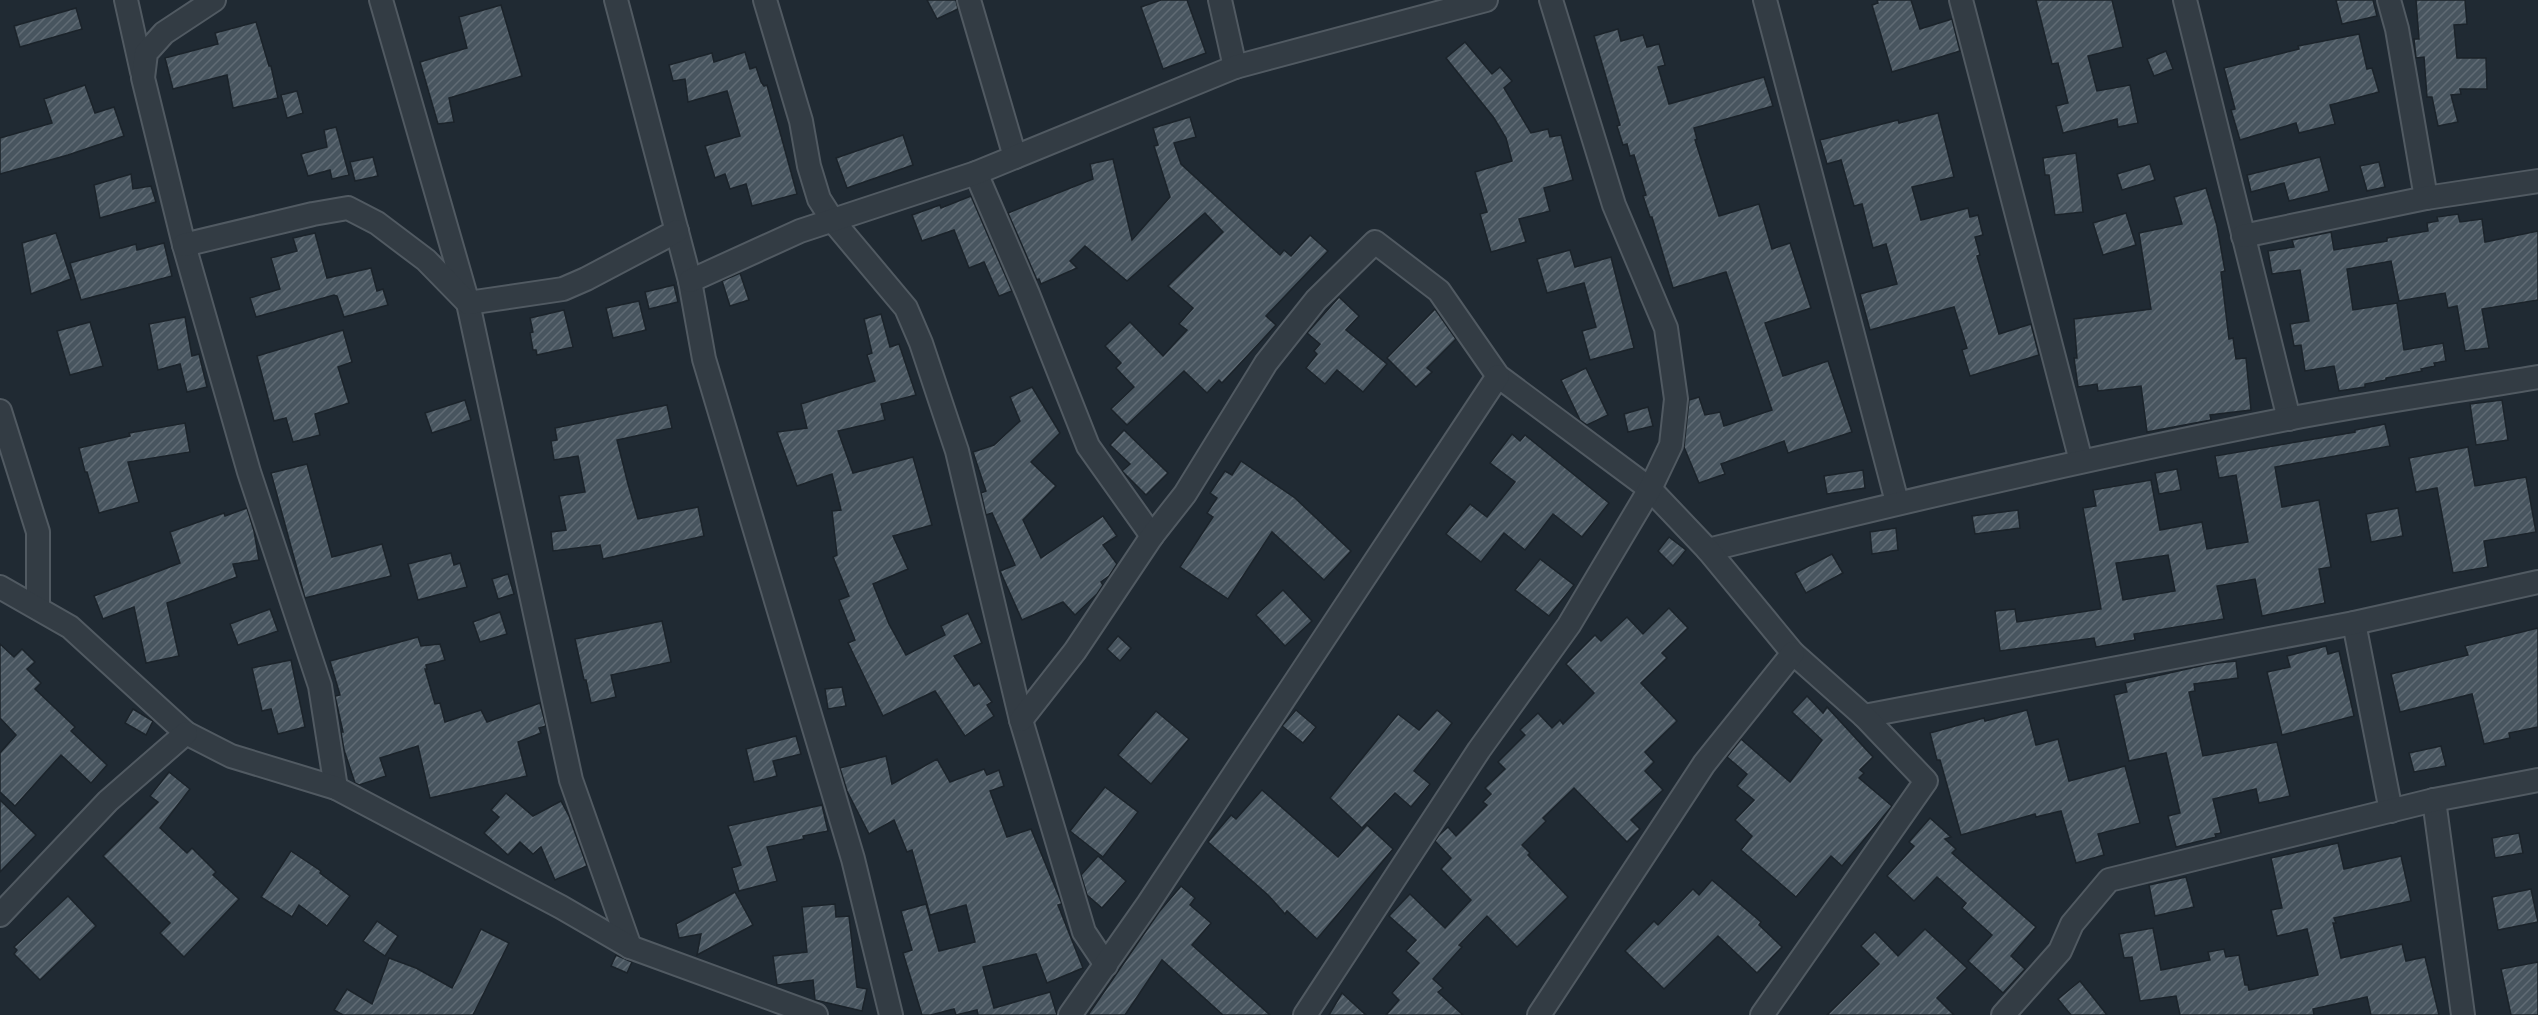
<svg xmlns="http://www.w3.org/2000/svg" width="2538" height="1015" font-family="Signika,sans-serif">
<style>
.building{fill:url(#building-hatch);stroke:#1b232a;stroke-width:1.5;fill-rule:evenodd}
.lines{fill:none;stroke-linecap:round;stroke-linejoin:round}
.street-casing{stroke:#515a62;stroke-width:26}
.street{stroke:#333c44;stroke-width:22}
</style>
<defs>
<pattern id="building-hatch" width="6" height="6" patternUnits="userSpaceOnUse" patternTransform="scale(1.5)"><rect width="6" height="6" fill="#48555f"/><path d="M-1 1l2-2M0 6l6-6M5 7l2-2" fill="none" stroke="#606b74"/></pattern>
</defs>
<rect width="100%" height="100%" fill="#202a33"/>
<!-- building -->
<g class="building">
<polygon points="927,0 956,0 958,9 937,19"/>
<polygon points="1161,0 1187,0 1206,53 1163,69 1141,7"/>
<polygon points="1877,0 1911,0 1920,29 1952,19 1960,51 1892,72 1872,5 1878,3"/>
<polygon points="2036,0 2112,0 2123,47 2088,56 2097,91 2130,85 2138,123 2118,127 2117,119 2063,133 2056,106 2068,103 2058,63 2052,64"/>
<polygon points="2336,0 2373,0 2377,16 2342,24"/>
<polygon points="2416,0 2465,0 2467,24 2454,25 2457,58 2486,58 2487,89 2460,89 2461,94 2451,95 2458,122 2438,126 2432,97 2427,97 2424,57 2416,58 2414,39 2419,39"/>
<polygon points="501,5 522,76 449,98 454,122 438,124 420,62 467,48 459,17"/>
<polygon points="76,8 82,29 20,47 14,26"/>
<polygon points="256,22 269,66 271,66 278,98 233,108 227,75 173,89 165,58 218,44 215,33"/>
<polygon points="1618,29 1621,41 1643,35 1647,47 1659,44 1665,65 1658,67 1669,104 1764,77 1773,106 1694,128 1697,139 1695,140 1719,216 1759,204 1772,249 1790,243 1811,308 1765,323 1783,376 1828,361 1852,432 1788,453 1784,441 1721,464 1725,474 1699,483 1684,447 1689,400 1699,397 1705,415 1720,412 1724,426 1772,410 1726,272 1673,288 1652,217 1650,217 1643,196 1646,195 1634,155 1630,156 1627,144 1623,145 1617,126 1620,125 1594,36"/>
<polygon points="2359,34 2367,69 2372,68 2379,92 2330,105 2335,124 2299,133 2296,123 2240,140 2231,110 2235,109 2224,68 2299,49 2298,46"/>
<polygon points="1465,42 1492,74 1500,67 1512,81 1504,88 1531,133 1548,129 1550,137 1561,135 1573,180 1544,188 1550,211 1519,219 1526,242 1491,252 1480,214 1487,212 1475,172 1512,161 1506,138 1494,118 1446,58"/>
<polygon points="2166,51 2173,69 2154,76 2147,59"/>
<polygon points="745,52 750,69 756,67 761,82 764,86 767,85 797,194 752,206 746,184 730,189 725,174 715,178 705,146 740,136 727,91 688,102 685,79 673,81 669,65 712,53 714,62"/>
<polygon points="85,85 95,113 114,107 124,136 68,155 0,174 0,138 52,123 44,99"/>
<polygon points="297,91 303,113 287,118 281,95"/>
<polygon points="1938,113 1954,177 1912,187 1921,220 1968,208 1970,217 1978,215 1983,235 1975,237 1980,255 1977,256 1999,334 2031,324 2039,355 1970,376 1962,350 1967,348 1954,307 1870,330 1860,294 1897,284 1886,244 1873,248 1862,204 1854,206 1841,160 1827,164 1820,140 1898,120 1899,123"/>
<polygon points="1190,117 1196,137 1174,143 1181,164 1280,255 1284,250 1291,256 1310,235 1328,251 1266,316 1276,325 1222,383 1219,380 1207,393 1184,371 1127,425 1111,409 1134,387 1116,368 1121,363 1105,346 1130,322 1163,356 1187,330 1179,324 1193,308 1168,286 1223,232 1205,213 1127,281 1085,246 1070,261 1077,268 1041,284 1039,279 1037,280 1008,213 1093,179 1090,164 1113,159 1132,240 1170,197 1154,146 1158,145 1153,128"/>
<polygon points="336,127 349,175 332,179 330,170 308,176 301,154 327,147 324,130"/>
<polygon points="903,135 913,165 847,188 836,158"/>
<polygon points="2076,153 2083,212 2055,215 2049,175 2045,175 2043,158"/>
<polygon points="373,157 378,176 355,181 350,162"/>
<polygon points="2320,157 2329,191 2289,201 2284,183 2251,192 2247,175"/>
<polygon points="2379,162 2385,187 2367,191 2360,166"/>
<polygon points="2150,164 2155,180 2122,190 2117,174"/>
<polygon points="131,174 133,189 151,186 156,202 100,218 94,185"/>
<polygon points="2206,188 2217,226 2225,271 2221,272 2229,339 2233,338 2236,359 2246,358 2251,410 2210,415 2211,420 2147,432 2141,386 2098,391 2097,384 2078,387 2074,358 2077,358 2074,319 2151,309 2139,233 2182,224 2174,197"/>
<polygon points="971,196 1012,291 999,296 984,262 969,268 954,230 922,241 912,215 940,205 941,208"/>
<polygon points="2126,213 2136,245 2103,255 2093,223"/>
<polygon points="2458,214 2460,222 2482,219 2485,242 2538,231 2538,300 2482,309 2489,348 2465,351 2457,306 2448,308 2445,293 2399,301 2391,261 2347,269 2353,310 2397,303 2404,350 2443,343 2446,361 2434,363 2435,366 2421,369 2422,371 2386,378 2386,380 2365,384 2365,387 2339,391 2334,366 2305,371 2301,345 2294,346 2290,324 2309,321 2300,270 2272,274 2268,251 2294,247 2292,240 2331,232 2334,250 2387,241 2387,238 2428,231 2427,223 2438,221 2437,217"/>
<polygon points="56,233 71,279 31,294 22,243"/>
<polygon points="315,233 327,278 371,268 377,291 383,289 388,305 344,317 337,296 334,295 256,317 250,298 280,289 271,258 297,251 293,238"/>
<polygon points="164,243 172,276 81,300 70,263 136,244 137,250"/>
<polygon points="1570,250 1575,267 1611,257 1634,348 1590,360 1582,331 1596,327 1584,283 1547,293 1537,259"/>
<polygon points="740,273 749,300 730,306 722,281"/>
<polygon points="674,285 678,302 649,309 645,292"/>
<polygon points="1339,297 1359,316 1346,330 1387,364 1363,392 1337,370 1325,384 1306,368 1317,354 1314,351 1320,344 1307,333"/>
<polygon points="639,301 646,330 613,338 606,308"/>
<polygon points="1435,309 1456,339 1427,368 1432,372 1416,387 1387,358"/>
<polygon points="564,310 573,347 537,355 536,350 533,350 530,333 533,332 530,318"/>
<polygon points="881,314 890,347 899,344 916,395 881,404 885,420 838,431 853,473 913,457 932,525 893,536 908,569 873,584 889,624 906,655 945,635 941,626 968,613 982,643 954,656 974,686 979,683 992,702 987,705 994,716 965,736 935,691 883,716 848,643 855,640 839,600 849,596 833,557 837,555 832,511 841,510 832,474 797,486 777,432 807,428 801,404 875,381 867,355 872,353 864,319"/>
<polygon points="185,317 192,356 199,354 207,387 187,392 180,364 158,370 149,324"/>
<polygon points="90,322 103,366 70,375 57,331"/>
<polygon points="343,330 352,362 338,367 349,403 315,414 320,435 293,442 286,418 274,421 257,356"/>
<polygon points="1586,368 1608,415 1587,425 1580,420 1561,380"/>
<polygon points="1032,387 1060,433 1031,462 1056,486 1023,520 1041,558 1103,516 1117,536 1103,545 1117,564 1109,576 1101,582 1103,585 1097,594 1075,615 1063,602 1022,620 1000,571 1015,565 992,513 986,515 981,493 986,491 973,452 994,445 1020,421 1010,397"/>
<polygon points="465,400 471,420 432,433 425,413"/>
<polygon points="2502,400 2508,440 2476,445 2470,404"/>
<polygon points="667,405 672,428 617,440 628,484 638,519 698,507 704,536 603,559 600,545 553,551 551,532 566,530 559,496 585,492 578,456 554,460 551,441 557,440 555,428"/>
<polygon points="1648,407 1653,426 1628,432 1624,414"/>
<polygon points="185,423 190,452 128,462 139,502 99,513 87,472 85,472 79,448 130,436 129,433"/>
<path d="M 2385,424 L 2390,446 L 2275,467 L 2282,507 L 2319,500 L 2331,567 L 2319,569 L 2325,603 L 2262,616 L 2255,579 L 2217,586 L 2224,619 L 2134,634 L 2135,640 L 2096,647 L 2094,638 L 2000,651 L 1995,611 L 2015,609 L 2017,622 L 2101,609 L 2083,508 L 2096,506 L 2093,490 L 2151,480 L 2160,530 L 2202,522 L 2207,549 L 2248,542 L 2236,475 L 2219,478 L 2215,456 L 2355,432 L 2355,430 ZM 2168,555 L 2175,591 L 2123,600 L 2116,563 Z"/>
<polygon points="1124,430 1168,473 1146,495 1122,471 1130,464 1110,445"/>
<polygon points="1512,434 1520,441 1525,435 1609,503 1582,537 1553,514 1525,550 1504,533 1481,562 1446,534 1470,504 1487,517 1515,482 1490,463"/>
<polygon points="2468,447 2475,486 2526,477 2536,532 2484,541 2488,567 2453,573 2437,488 2416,492 2409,458"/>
<polygon points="1241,461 1295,498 1351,551 1324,580 1272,532 1228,599 1180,567 1213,517 1207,513 1217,498 1210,493 1225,471 1232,475"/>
<polygon points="307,464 332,557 382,544 391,576 305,598 271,473"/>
<polygon points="2177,469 2181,490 2159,494 2155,473"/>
<polygon points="1863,470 1865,488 1827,494 1824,476"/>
<polygon points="247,508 254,531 259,560 233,564 237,577 167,603 179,656 146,663 134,607 103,619 94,596 180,563 170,532 224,513 225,516"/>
<polygon points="2398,508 2403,536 2371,542 2366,514"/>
<polygon points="2018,510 2020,528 1975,534 1972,516"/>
<polygon points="1896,528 1898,550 1872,554 1870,532"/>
<polygon points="1669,537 1686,550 1673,566 1658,551"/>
<polygon points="451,553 454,565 460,563 467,587 418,600 408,564"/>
<polygon points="1832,554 1843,573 1806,593 1795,573"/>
<polygon points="1540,559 1574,585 1549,616 1515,590"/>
<polygon points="508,574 514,594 498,599 492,579"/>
<polygon points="1283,590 1312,621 1285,646 1256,615"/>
<polygon points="1669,608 1688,628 1662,653 1667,658 1641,683 1677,721 1645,752 1654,762 1645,771 1663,790 1631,820 1640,829 1627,842 1574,788 1543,818 1546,821 1522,845 1530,853 1528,855 1568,897 1517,947 1487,916 1459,945 1462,947 1433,979 1443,988 1438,992 1463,1015 1386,1015 1399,1000 1392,993 1419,963 1406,951 1416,940 1389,916 1410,894 1445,928 1471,900 1441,869 1451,858 1435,841 1439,835 1448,827 1456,836 1487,805 1483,802 1491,794 1485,788 1505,769 1498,762 1525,735 1520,730 1538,713 1552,728 1560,720 1563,724 1594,693 1566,664 1595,635 1601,641 1627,617 1643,634"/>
<polygon points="270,609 278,631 238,645 230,624"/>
<polygon points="500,612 507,634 480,642 473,622"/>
<polygon points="662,621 671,662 611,675 616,697 591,703 586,680 584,680 575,639"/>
<polygon points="2538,628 2538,727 2509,733 2510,738 2484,744 2472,694 2400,712 2391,674 2468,655 2465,646"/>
<polygon points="1118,636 1131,648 1120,661 1107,649"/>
<polygon points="418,637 421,646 440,644 445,660 426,665 427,669 425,669 435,704 440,703 445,722 481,710 487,722 540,703 546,726 539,728 541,733 518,742 527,776 430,798 418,746 380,758 386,776 359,785 355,783 344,750 341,732 343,732 335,696 340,695 330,661"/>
<polygon points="0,644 14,657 22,649 35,662 27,669 41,683 35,689 75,727 71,731 107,765 91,783 61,755 15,806 0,792 0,753 16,735 0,718"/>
<polygon points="2326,646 2328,654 2339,651 2354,716 2282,735 2267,672 2290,667 2287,656"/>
<polygon points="291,660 305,727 278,734 271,709 262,711 252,668"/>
<polygon points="2236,661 2238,678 2194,684 2195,691 2189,692 2203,756 2277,742 2290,796 2259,803 2256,789 2213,799 2221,833 2215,834 2216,837 2176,847 2168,816 2180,813 2166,753 2129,761 2114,695 2127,692 2125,683 2209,664"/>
<polygon points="842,687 846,706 828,709 825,689"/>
<polygon points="1807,696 1823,713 1827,707 1873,757 1860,770 1864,773 1859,778 1892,806 1842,866 1831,856 1796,897 1741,850 1752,836 1735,820 1754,800 1737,786 1747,774 1727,757 1741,739 1790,782 1822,740 1792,712"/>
<polygon points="133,709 153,721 146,735 125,723"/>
<polygon points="1296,710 1316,727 1303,743 1282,726"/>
<polygon points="1437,710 1452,723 1414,771 1430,784 1411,807 1395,793 1362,828 1330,798 1398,714 1419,730"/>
<polygon points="2027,710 2036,745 2058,739 2069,781 2125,766 2140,823 2098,834 2104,855 2076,863 2061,811 2036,817 2035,814 1961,835 1940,760 1937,760 1930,733 1984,718 1985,721"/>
<polygon points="1156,711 1189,739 1151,784 1118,755"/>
<polygon points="796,736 801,754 773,761 777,776 754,782 746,749"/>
<polygon points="2441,746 2446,766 2414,772 2409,753"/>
<polygon points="886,756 892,784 937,759 950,782 984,769 987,775 999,770 1004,786 990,791 1007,837 1031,829 1058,894 1062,904 1058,905 1083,968 1047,983 1036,954 983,967 994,1008 1050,992 1057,1015 978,1015 977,1010 956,1015 954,1009 931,1015 922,1015 903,953 912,950 901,911 926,904 939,951 975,942 966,905 930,915 912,850 907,852 894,820 869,834 847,791 840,768"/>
<polygon points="169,772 190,789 160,828 187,853 192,848 216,872 213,875 239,899 184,957 160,933 170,923 103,856 158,802 150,796"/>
<polygon points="1105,787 1138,812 1103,857 1070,831"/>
<polygon points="1262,790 1338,857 1367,825 1393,849 1317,939 1287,911 1285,914 1268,895 1208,842 1231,815 1236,819"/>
<polygon points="506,793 533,816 561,801 569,816 587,866 555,880 541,847 533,854 520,842 508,855 484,833 499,817 491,810"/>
<polygon points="0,800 36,835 0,872"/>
<polygon points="822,805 828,831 803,836 804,839 767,847 777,881 739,891 732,868 741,865 728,826"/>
<polygon points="1930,818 1951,837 1945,839 1956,849 1952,853 2036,927 2011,956 2025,969 2003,993 1968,961 1992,935 1962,908 1966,903 1937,877 1914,901 1887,876 1914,846 1909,842"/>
<polygon points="2519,833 2523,853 2495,858 2492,838"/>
<polygon points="2338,843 2344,869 2401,856 2411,901 2334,918 2336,923 2333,923 2341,958 2402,944 2406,961 2425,957 2439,1015 2371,1015 2367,997 2313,1009 2314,1015 2180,1015 2176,996 2140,1001 2132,957 2124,958 2119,934 2153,928 2161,970 2210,960 2208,952 2224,949 2226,957 2239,955 2245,985 2248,985 2249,990 2318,975 2307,929 2277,936 2271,910 2282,908 2271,858"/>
<polygon points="291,851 321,871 320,873 350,896 327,926 299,905 292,917 261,897"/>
<polygon points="1098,856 1126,881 1102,908 1087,895 1081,875"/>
<polygon points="2186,877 2194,907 2155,916 2149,885"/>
<polygon points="1712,880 1761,922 1759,925 1782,947 1757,973 1718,936 1664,989 1625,951 1654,921 1658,925 1693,889 1699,895"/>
<polygon points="1181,886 1195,898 1190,905 1211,923 1192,945 1270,1015 1223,1015 1162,960 1125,1015 1088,1015 1159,912"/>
<polygon points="2531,889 2538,922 2498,930 2492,897"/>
<polygon points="735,892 753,925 697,955 701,934 679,938 676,924"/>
<polygon points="68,896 96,926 40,980 14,954 17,950 14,947"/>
<polygon points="835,904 836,917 849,916 857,987 867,989 862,1011 815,1000 813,980 777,985 773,956 807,952 802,907"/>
<polygon points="377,921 398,936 385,956 363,941"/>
<polygon points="481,929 509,943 473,1015 343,1015 334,1010 347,989 372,1004 389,958 416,968 452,988"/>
<polygon points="1925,929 1967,968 1937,998 1954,1015 1827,1015 1879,964 1861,946 1875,932 1898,956"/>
<polygon points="616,955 632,962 627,973 611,966"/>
<polygon points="2538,962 2538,1015 2511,1015 2501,969"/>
<polygon points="2080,981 2092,996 2107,1015 2071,1015 2058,999"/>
<polygon points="1342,993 1366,1015 1329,1015"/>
</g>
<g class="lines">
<defs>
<g id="street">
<polyline points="126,0 142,72"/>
<polyline points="214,0 164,33 146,53 143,78 184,245 249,472 320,686 336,788"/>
<polyline points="381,0 468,303 571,780 630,947"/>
<polyline points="616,0 690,281 704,359 853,859 891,1015"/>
<polyline points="765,0 801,121 809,166 819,199 833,221 906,308 921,343 957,451 1021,720 1084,932 1106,965"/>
<polyline points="969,0 1015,157"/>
<polyline points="1220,0 1235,67"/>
<polyline points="1765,0 1897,502"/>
<polyline points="1961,0 2081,461"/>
<polyline points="2185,0 2289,419"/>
<polyline points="2389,0 2397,29 2426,198"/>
<polyline points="976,173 1028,294 1088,446 1152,536"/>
<polyline points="2243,236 2426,198 2538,181"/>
<polyline points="184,245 313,214 348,208 377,223 426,260 468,303 563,289 586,279 677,231"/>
<polyline points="690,281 800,231 976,173 1235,67 1486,0"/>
<polyline points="0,411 38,532 38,608"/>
<path d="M 1708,550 C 1900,502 2093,457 2287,419 C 2371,403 2455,391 2538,377"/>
<polyline points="0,587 70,627 186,733 231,756 336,788 561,907 630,947 816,1015"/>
<polyline points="2354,623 2391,811"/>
<polyline points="1864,716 2354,623 2538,582"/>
<polyline points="1021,720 1075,651 1152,536 1185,494 1266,363 1316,300 1375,242 1439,291 1498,376 1650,489 1708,550 1793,653 1864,716 1926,781 1762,1015"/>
<polyline points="2434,800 2463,1015"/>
<polyline points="0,915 108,801 186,733"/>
<polyline points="1070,1015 1148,904 1498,376"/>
<polyline points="1305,1015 1479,750 1569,625 1650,489 1671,445 1676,399 1666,328 1614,205 1551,0"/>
<polyline points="1539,1015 1704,764 1793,653"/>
<polyline points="2003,1015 2060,951 2072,924 2109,880 2434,800 2538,780"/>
</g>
</defs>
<!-- street casing -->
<use href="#street" class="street-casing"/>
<!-- street -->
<use href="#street" class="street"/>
</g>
</svg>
